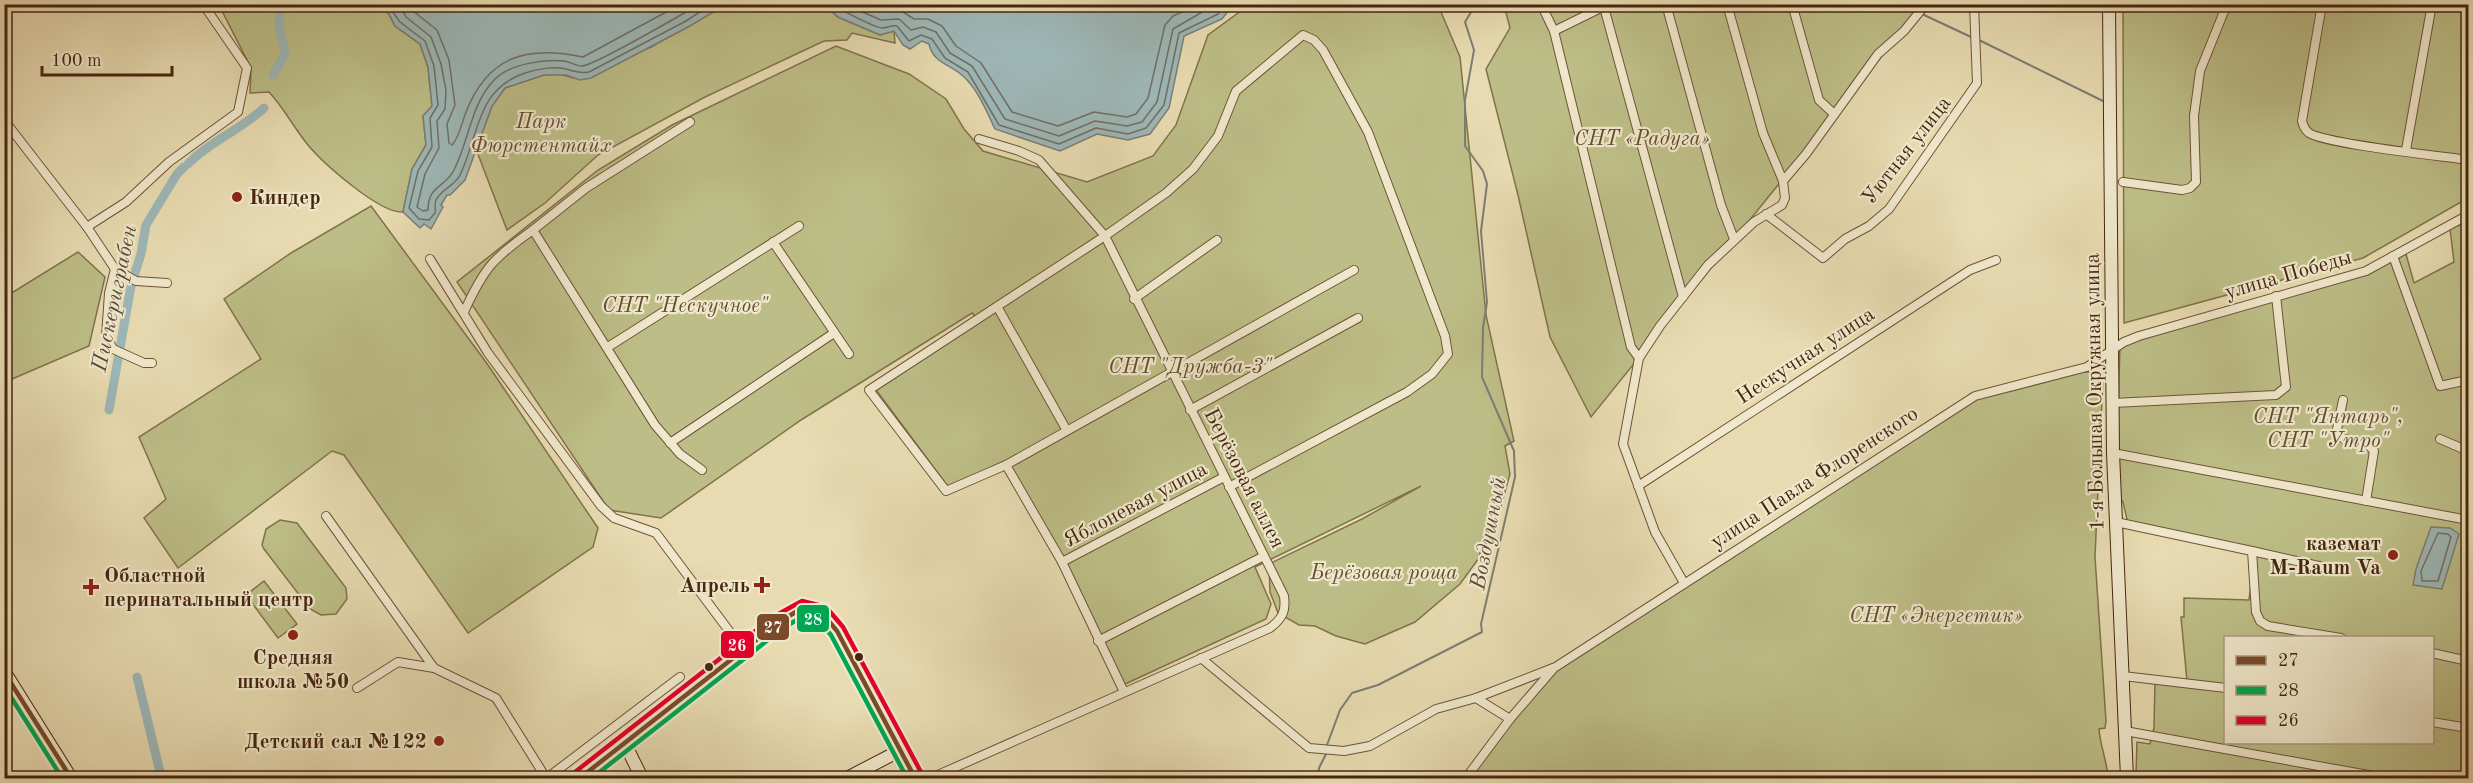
<svg xmlns="http://www.w3.org/2000/svg" width="2473" height="783" font-family="'Old Standard TT',serif">
<style>
.green{fill:#bdbe87;stroke:#82724c;stroke-width:1.5;fill-rule:evenodd}
.water{fill:#9db8b8;stroke:#7b7e75;stroke-width:1.5}
.lines{fill:none;stroke-linecap:round;stroke-linejoin:round}
.shore{stroke:#726f64;stroke-width:1.5}
.stream{stroke:#7b7e75;stroke-width:2}
.canal{stroke:#9db8b8;stroke-width:9}
.street-casing{stroke:#6f5338;stroke-width:10}
.secondary-casing{stroke:#472610;stroke-width:14}
.street{stroke:#f0e8cc;stroke-width:8}
.secondary{stroke:#f0e8cc;stroke-width:12}
.bus-1-casing{stroke:#f0e8cc;stroke-width:9}
.bus-2-casing{stroke:#f0e8cc;stroke-width:9}
.bus-3-casing{stroke:#f0e8cc;stroke-width:9}
.bus-1{stroke:#7a4b2a;stroke-width:4.5}
.bus-2{stroke:#00a651;stroke-width:4.5}
.bus-3{stroke:#e4002b;stroke-width:4.5}
.poi-dot{fill:#8f2418;stroke:#f0e8cc;stroke-width:2}
.bus-dot{fill:#472610;stroke:#f0e8cc;stroke-width:2}
.labels{text-anchor:middle;stroke-width:4.5;stroke-linejoin:round;paint-order:stroke}
.park-label{font-size:21px;font-style:italic;fill:#644c2e;stroke:#f0e8cc}
.street-label{font-size:21px;fill:#472610;stroke:#f0e8cc}
.poi-label{font-size:21px;font-weight:bold;fill:#472610;stroke:#f0e8cc;text-anchor:end}
.water-label{font-size:22px;font-style:italic;fill:#5c4a3a;stroke:#f0e8cc}
.line-badge{stroke:#f0e8cc;stroke-width:2}
.badge-label{font-size:16px;text-anchor:middle;font-weight:bold;fill:#fff}
</style>
<rect width="100%" height="100%" fill="#e8dbb1"/>
<filter id="stains"><feTurbulence type="fractalNoise" baseFrequency=".00333" numOctaves="4"/><feColorMatrix values="0 0 0 0 .2 0 0 0 0 .09 0 0 0 0 .02 0 0 0 .5 -.17"/></filter>
<radialGradient id="worn" r=".72"><stop offset=".6" stop-color="#630" stop-opacity="0"/><stop offset="1" stop-color="#630" stop-opacity=".3"/></radialGradient>
<!-- green -->
<g class="green">
<path d="M 219,5 L 378,5 L 389,14 L 395,26 L 420,44 L 428,67 L 432,106 L 423,116 L 426,145 L 412,169 L 403,212 C 380,214 323,163 308,145 C 294,128 284,108 269,92 L 250,93 L 251,68 Z"/>
<polygon points="725,5 825,5 838,17 880,35 894,31 895,43 852,33 847,40 824,41 705,97 598,155 545,203 507,230 476,149 492,106 505,88 544,75 560,74 573,78 651,47"/>
<polygon points="1249,5 1438,5 1460,57 1486,315 1514,441 1505,446 1510,474 1501,506 1483,540 1479,558 1460,584 1415,622 1365,644 1336,636 1315,626 1299,625 1278,613 1270,592 1269,564 1362,519 1421,486 1255,567 1271,604 1266,619 1123,685 1004,461 949,488 874,387 978,319 972,313 801,420 661,518 609,510 457,282 598,170 672,125 836,46 909,74 946,99 964,129 983,151 1087,182 1153,156 1176,125 1208,35"/>
<polygon points="1504,5 1923,5 1591,417 1550,337 1518,195 1486,69 1510,28"/>
<polygon points="2123,5 2468,5 2468,198 2363,258 2124,323"/>
<polygon points="371,206 488,365 598,528 593,547 468,633 344,455 332,451 178,568 144,518 166,499 139,437 261,359 224,299 291,253"/>
<path d="M 2468,221 L 2468,778 L 2181,778 L 2136,775 L 2137,742 L 2150,744 L 2154,728 L 2155,680 L 2187,681 L 2181,617 L 2184,617 L 2184,598 L 2249,600 L 2255,548 L 2129,528 L 2123,502 L 2120,498 L 2117,443 L 2120,346 L 2378,268 L 2406,254 L 2414,283 L 2454,262 L 2450,229 ZM 2226,638 L 2432,638 L 2432,742 L 2226,742 Z"/>
<polygon points="78,252 105,277 89,346 5,382 5,297"/>
<path d="M 2081,372 L 2101,372 L 2103,377 L 2095,557 L 2106,721 L 2105,728 L 2099,729 C 2100,745 2107,761 2108,778 L 1465,778 L 1558,666 L 1955,405 Z"/>
<polygon points="280,520 297,523 346,588 347,599 336,614 321,615 310,609 264,549 262,545 266,529"/>
<polygon points="264,581 297,624 278,638 246,595"/>
</g>
<!-- water -->
<g class="water">
<polygon points="378,5 725,5 690,26 591,78 580,80 566,75 544,75 505,88 492,106 465,180 450,195 447,195 441,205 443,207 431,229 424,224 420,228 403,212 412,169 426,145 423,116 432,106 428,67 420,44 395,26 389,14"/>
<path d="M 825,5 L 1233,5 L 1222,19 L 1184,36 L 1169,108 L 1150,134 L 1128,140 L 1097,134 L 1060,151 L 995,129 C 987,112 977,88 963,76 C 950,64 933,63 929,44 L 922,41 L 910,49 L 903,45 L 894,31 L 880,35 L 838,17 Z"/>
<polygon points="2431,527 2450,528 2459,534 2442,589 2413,585 2416,569"/>
</g>
<g class="lines">
<!-- shore -->
<g class="shore">
<path d="M 387,4 L 400,22 L 425,41 L 434,66 L 438,105 L 430,118 L 432,147 L 418,171 L 409,208 L 419,219 L 429,220 L 435,213 C 436,208 434,205 436,200 C 442,188 456,186 461,173 C 479,133 477,89 525,73 C 537,69 554,66 566,69 C 575,71 579,74 589,72 L 686,21 L 712,4"/>
<path d="M 399,4 L 406,17 L 431,37 L 441,64 L 446,90 L 445,109 L 437,121 L 439,148 L 425,174 L 417,207 L 423,211 L 428,210 C 428,185 446,187 454,170 C 469,141 471,103 495,79 C 510,64 544,59 564,61 C 570,62 576,66 582,66 C 593,66 683,14 699,4"/>
<path d="M 410,4 L 413,11 L 437,30 L 449,60 L 455,105 L 447,124 L 449,143 L 452,145 C 459,138 462,122 466,112 C 488,56 527,45 583,57 L 681,4"/>
<path d="M 833,4 C 838,9 876,28 882,28 C 888,28 891,25 897,26 L 909,41 L 921,35 L 932,39 L 945,58 L 968,72 L 999,125 L 1059,144 L 1096,128 L 1128,134 L 1146,128 L 1164,105 L 1179,33 L 1218,14 L 1225,4"/>
<polyline points="844,4 881,20 899,19 911,30 923,27 936,32 950,53 972,66 1005,119 1059,136 1095,121 1127,126 1142,122 1157,102 1173,29 1216,4"/>
<polyline points="871,4 882,11 900,10 914,19 928,19 942,26 956,46 981,63 1012,112 1058,126 1094,112 1127,117 1136,114 1148,98 1165,25 1173,16 1200,4"/>
<polygon points="2438,533 2448,534 2451,537 2438,581 2422,581 2421,571"/>
</g>
<!-- stream -->
<g class="stream">
<polyline points="1902,4 1917,12"/>
<polyline points="1922,14 1971,37"/>
<polyline points="1977,39 2103,101"/>
<polyline points="1327,745 1340,710 1352,693 1378,685 1482,632 1481,624 1515,477 1514,451 1482,377 1483,328 1487,302 1481,231 1487,184 1483,171 1465,146 1465,100 1474,50 1465,22 1476,4"/>
<polyline points="1318,778 1319,768 1326,754"/>
</g>
<!-- canal -->
<g class="canal">
<polyline points="273,75 285,54 279,26 280,4"/>
<path d="M 188,164 C 210,141 241,130 264,108"/>
<polyline points="109,410 131,286 141,254 146,225 177,174 184,167"/>
<polyline points="137,677 160,772"/>
</g>
<defs>
<g id="street">
<polyline points="1541,4 1554,31 1631,347 1639,358"/>
<polyline points="1666,4 1721,205 1734,239"/>
<polyline points="1727,4 1763,133 1783,181"/>
<polyline points="1792,4 1819,100 1833,113"/>
<path d="M 2322,4 L 2302,121 C 2303,125 2305,130 2309,133 C 2326,144 2440,156 2468,160"/>
<polyline points="1604,7 1683,297"/>
<polyline points="1554,31 1607,5"/>
<polyline points="4,120 87,227 115,269 136,281 167,283"/>
<polyline points="690,122 586,188 533,230 655,425 680,454 702,470"/>
<polyline points="979,139 1019,151 1039,160 1105,236 1166,193 1193,169 1218,136 1236,91 1303,35 1314,40 1323,50 1368,132 1445,336 1448,354 1432,374 1407,392 1229,487"/>
<polyline points="2406,150 2432,4"/>
<polyline points="2123,182 2182,190 2190,188 2196,182 2194,116 2200,71 2227,4"/>
<polyline points="1766,214 1823,258 1845,239 1869,226 1889,209 1977,83 1974,4"/>
<polyline points="87,227 126,202 169,162 238,112 247,68 203,4"/>
<polyline points="773,242 849,354"/>
<polyline points="2393,256 2440,386 2468,380"/>
<polyline points="430,259 488,353 601,506 614,518 656,533 744,651"/>
<polyline points="115,269 109,293 106,336 113,349 144,363 152,363"/>
<polyline points="1134,299 1217,240"/>
<polyline points="998,308 1066,429"/>
<path d="M 464,312 C 484,268 493,258 533,230"/>
<polyline points="608,347 799,226"/>
<path d="M 2343,400 L 2336,434 C 2347,444 2366,439 2374,451 L 2366,501"/>
<polyline points="2113,403 2276,395 2286,387 2276,296"/>
<polyline points="1190,410 1358,318"/>
<polyline points="2440,439 2468,451"/>
<polyline points="670,443 834,333"/>
<polyline points="2113,453 2468,520"/>
<polyline points="1638,486 1970,270 1996,260"/>
<polyline points="326,516 434,668 496,698 546,778"/>
<polyline points="2116,522 2252,551 2256,612 2260,621 2268,626 2341,638"/>
<polyline points="2252,551 2332,569"/>
<polyline points="1062,562 1006,465 1354,270"/>
<polyline points="1684,583 1655,532 1623,444 1639,358 1660,326 1708,265 1754,222 1782,205 1785,198 1783,181 1806,154 1878,54 1904,31 1926,4"/>
<polyline points="1098,641 1264,556"/>
<polyline points="2432,653 2468,661"/>
<polyline points="1201,658 1309,748 1344,751 1370,746 1436,709 1476,698 1553,668"/>
<polyline points="2123,676 2226,688"/>
<polyline points="357,688 398,662 434,668"/>
<polyline points="1124,692 1062,562 1224,477"/>
<polyline points="1476,698 1510,719"/>
<polyline points="2432,722 2468,728"/>
<polyline points="2125,731 2385,778"/>
<polyline points="547,778 680,677"/>
<path d="M 931,778 L 1270,628 C 1283,618 1286,611 1284,596 L 1105,236 L 869,390 L 946,491 L 1006,465"/>
<polyline points="1466,778 1510,719 1554,668 1975,396 2087,367 2124,342 2139,336 2366,271 2468,215"/>
</g>
<g id="secondary">
<polyline points="2109,4 2113,453 2127,778"/>
<polyline points="4,671 71,778"/>
<polyline points="625,744 642,778"/>
<polyline points="580,778 778,623 802,608 822,613 837,631 915,778"/>
<polyline points="847,778 901,750"/>
</g>
</defs>
<!-- street casing -->
<use href="#street" class="street-casing"/>
<!-- secondary casing -->
<use href="#secondary" class="secondary-casing"/>
<!-- street -->
<use href="#street" class="street"/>
<!-- secondary -->
<use href="#secondary" class="secondary"/>
<defs>
<g id="bus-1">
<polyline points="4,672 71,778"/>
<polyline points="580,778 778,623 802,608 822,613 837,631 915,778"/>
</g>
<g id="bus-2">
<polyline points="4,686 62,778"/>
<polyline points="592,778 782,629 803,616 818,620 831,635 907,778"/>
</g>
<polyline id="bus-3" points="575,772 773,617 802,601 826,607 843,627 922,774"/>
</defs>
<!-- bus-1 casing -->
<use href="#bus-1" class="bus-1-casing"/>
<!-- bus-2 casing -->
<use href="#bus-2" class="bus-2-casing"/>
<!-- bus-3 casing -->
<use href="#bus-3" class="bus-3-casing"/>
<!-- bus-1 -->
<use href="#bus-1" class="bus-1"/>
<!-- bus-2 -->
<use href="#bus-2" class="bus-2"/>
<!-- bus-3 -->
<use href="#bus-3" class="bus-3"/>
</g>
<!-- markers -->
<g class="poi-dot">
<circle cx="237" cy="197" r="6"/>
<circle cx="2393" cy="555" r="6"/>
<path d="M759 576h6v6h6v6h-6v6h-6v-6h-6v-6h6z"/>
<path d="M88 578h6v6h6v6h-6v6h-6v-6h-6v-6h6z"/>
<circle cx="293" cy="635" r="6"/>
<circle cx="439" cy="741" r="6"/>
</g>
<g class="bus-dot">
<circle cx="859" cy="657" r="5"/>
<circle cx="709" cy="667" r="5"/>
</g>
<g class="labels">
<!-- park labels -->
<g class="park-label">
<text x="541" y="128">Парк<tspan x="541" dy="24">Фюрстентайх</tspan></text>
<text x="1642" y="145">СНТ «Радуга»</text>
<text x="685" y="312">СНТ "Нескучное"</text>
<text x="1190" y="373">СНТ "Дружба-3"</text>
<text x="2328" y="423">СНТ "Янтарь",<tspan x="2328" dy="24">СНТ "Утро"</tspan></text>
<text x="1384" y="579">Берёзовая роща</text>
<text x="1936" y="622">СНТ «Энергетик»</text>
</g>
<!-- street labels -->
<g class="street-label">
<text transform="translate(1906 150) rotate(-52)" y="7">Уютная улица</text>
<text transform="translate(2288 274) rotate(-16)" y="7">улица Победы</text>
<text transform="translate(1805 355) rotate(-33)" y="7">Нескучная улица</text>
<text transform="translate(2094 392) rotate(-91)" y="7">1-я Большая Окружная улица</text>
<text transform="translate(1814 477) rotate(-33)" y="7">улица Павла Флоренского</text>
<text transform="translate(1245 478) rotate(63)" y="7">Берёзовая аллея</text>
<text transform="translate(1135 504) rotate(-28)" y="7">Яблоневая улица</text>
</g>
<!-- poi labels -->
<g class="poi-label">
<text x="249" y="204" text-anchor="start">Киндер</text>
<text x="2381" y="550">каземат<tspan x="2381" dy="24">M-Raum Va</tspan></text>
<text x="104" y="582" text-anchor="start">Областной<tspan x="104" dy="24">перинатальный центр</tspan></text>
<text x="750" y="592">Апрель</text>
<text x="293" y="664" text-anchor="middle">Средняя<tspan x="293" dy="24">школа №50</tspan></text>
<text x="427" y="748">Детский сал №122</text>
</g>
<!-- water labels -->
<g class="water-label">
<text transform="translate(113 298) rotate(-78)" y="8">Пискериграбен</text>
<text transform="translate(1487 533) rotate(-79)" y="8">Воздушный</text>
</g>
</g>
<g class="line-badge">
<rect x="796" y="604" width="34" height="29" rx="6" fill="#00a651"/>
<rect x="756" y="613" width="34" height="28" rx="6" fill="#7a4b2a"/>
<rect x="720" y="630" width="35" height="29" rx="6" fill="#e4002b"/>
</g>
<g class="badge-label">
<text x="813" y="625">28</text>
<text x="773" y="633">27</text>
<text x="737" y="651">26</text>
</g>
<!-- margin -->
<rect width="2473" height="783" fill="none" stroke="#e8dbb1" stroke-width="24"/>
<rect x="6" y="6" width="2461" height="771" fill="none" stroke="#472610" stroke-width="3"/>
<rect x="12" y="12" width="2449" height="759" fill="none" stroke="#472610" stroke-width="1.5"/>
<!-- legend -->
<rect x="2224" y="636" width="210" height="108" fill="#f0e8cc" stroke="#ac9a81" stroke-width="1.5"/>
<rect x="2236" y="656" width="30" height="9" fill="#7a4b2a" stroke="#ac9a81" stroke-width="1.5"/>
<text x="2278" y="666" font-size="18" fill="#472610">27</text>
<rect x="2236" y="686" width="30" height="9" fill="#00a651" stroke="#ac9a81" stroke-width="1.5"/>
<text x="2278" y="696" font-size="18" fill="#472610">28</text>
<rect x="2236" y="716" width="30" height="9" fill="#e4002b" stroke="#ac9a81" stroke-width="1.5"/>
<text x="2278" y="726" font-size="18" fill="#472610">26</text>
<!-- scale -->
<path d="M42 66v9h130v-9" fill="none" stroke="#472610" stroke-width="3"/>
<text x="51" y="66" font-size="18" fill="#472610" stroke="#f0e8cc" stroke-width="4.5" paint-order="stroke">100 m</text>
<rect width="100%" height="100%" filter="url(#stains)"/>
<rect width="100%" height="100%" fill="url(#worn)"/>
</svg>
